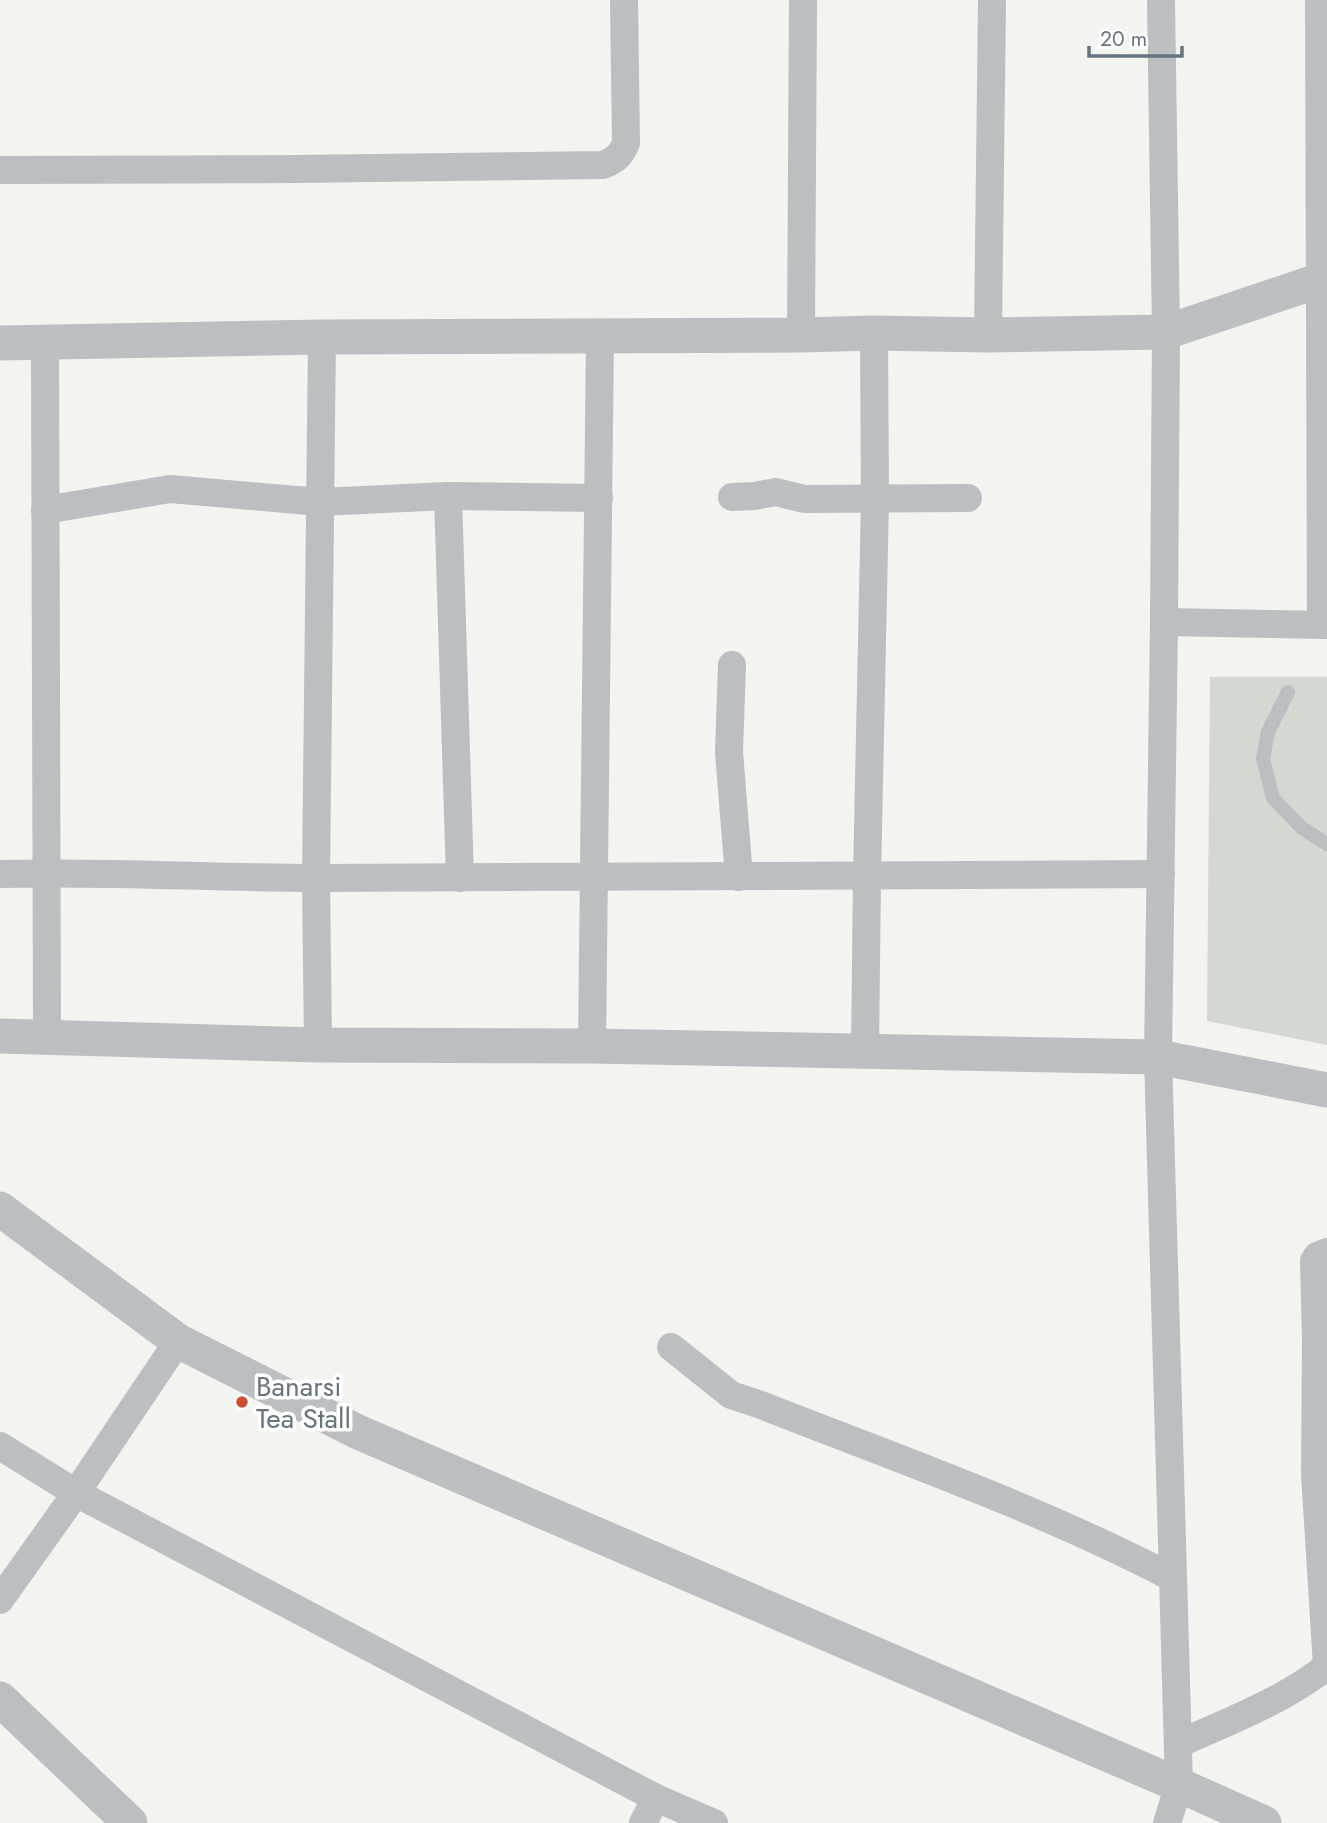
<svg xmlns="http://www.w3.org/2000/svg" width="1327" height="1823" font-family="Jost,sans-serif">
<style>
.green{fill:#d3d8d0}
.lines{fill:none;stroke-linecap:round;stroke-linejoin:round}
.service{stroke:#bbbfc1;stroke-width:14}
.minor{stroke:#bbbfc1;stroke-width:28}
.tertiary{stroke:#bbbfc1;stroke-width:35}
.poi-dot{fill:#cc5037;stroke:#fff;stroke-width:2.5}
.labels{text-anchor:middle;stroke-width:7;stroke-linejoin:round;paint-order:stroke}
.poi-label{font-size:28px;fill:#66757d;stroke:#fff;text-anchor:start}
</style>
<rect width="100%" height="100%" fill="#f3f3f0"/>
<!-- green -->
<polygon class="green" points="1210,677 1327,677 1327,1045 1207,1021"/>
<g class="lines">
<!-- service -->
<polyline class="service" points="1288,692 1268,732 1263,759 1273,798 1302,828 1327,844"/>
<!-- minor -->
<g class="minor">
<polyline points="1161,0 1166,332 1164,622 1158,1057 1179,1785 1167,1823"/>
<polyline points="1319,0 1321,625"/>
<path d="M 0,170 L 297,169 L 603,165 C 616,160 621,155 626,143 L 624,0"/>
<polyline points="801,335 803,0"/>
<polyline points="988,335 992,0"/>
<polyline points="45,343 47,1037"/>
<polyline points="448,496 460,878"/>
<polyline points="732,497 754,496 776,492 804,499 968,498"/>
<polyline points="45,510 170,489 320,502 448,496 599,498"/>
<polyline points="1164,622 1327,625"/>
<polyline points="732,665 729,752 739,877"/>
<path d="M 0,874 C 107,871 214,878 321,878 C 601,878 881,877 1161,874"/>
<polyline points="318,1045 316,878 322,337"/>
<polyline points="592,1046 600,337"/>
<polyline points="865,1052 867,877 875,499 874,333"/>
<polyline points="1327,1252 1317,1256 1314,1261 1316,1340 1315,1474 1327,1666"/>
<path d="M 671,1347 L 731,1395 L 761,1405 C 899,1459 1041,1509 1173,1578"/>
<polyline points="0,1446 76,1493 656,1798 714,1823"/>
<polyline points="0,1600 76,1493 178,1341"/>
<path d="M 1178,1744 C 1226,1723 1287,1699 1327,1666"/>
<polyline points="643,1823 656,1798"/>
</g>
<!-- tertiary -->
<g class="tertiary">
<polyline points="0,343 322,337 801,335 874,333 988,335 1166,332 1327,278"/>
<polyline points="0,1036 318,1045 592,1046 1158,1057 1327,1090"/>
<polyline points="0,1209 178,1341 358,1432 1179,1785 1264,1823"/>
<polyline points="0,1699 130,1823"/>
</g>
</g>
<!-- markers -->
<circle class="poi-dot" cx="242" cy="1402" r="7"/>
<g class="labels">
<!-- poi labels -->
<g class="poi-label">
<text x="256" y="1396">Banarsi<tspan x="256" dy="32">Tea Stall</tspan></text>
</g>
</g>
<!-- scale -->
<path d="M1089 46v10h93v-10" fill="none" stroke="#66757d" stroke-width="3.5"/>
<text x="1100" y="46" font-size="21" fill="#66757d" stroke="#ffffff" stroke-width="5" paint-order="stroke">20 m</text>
</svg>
